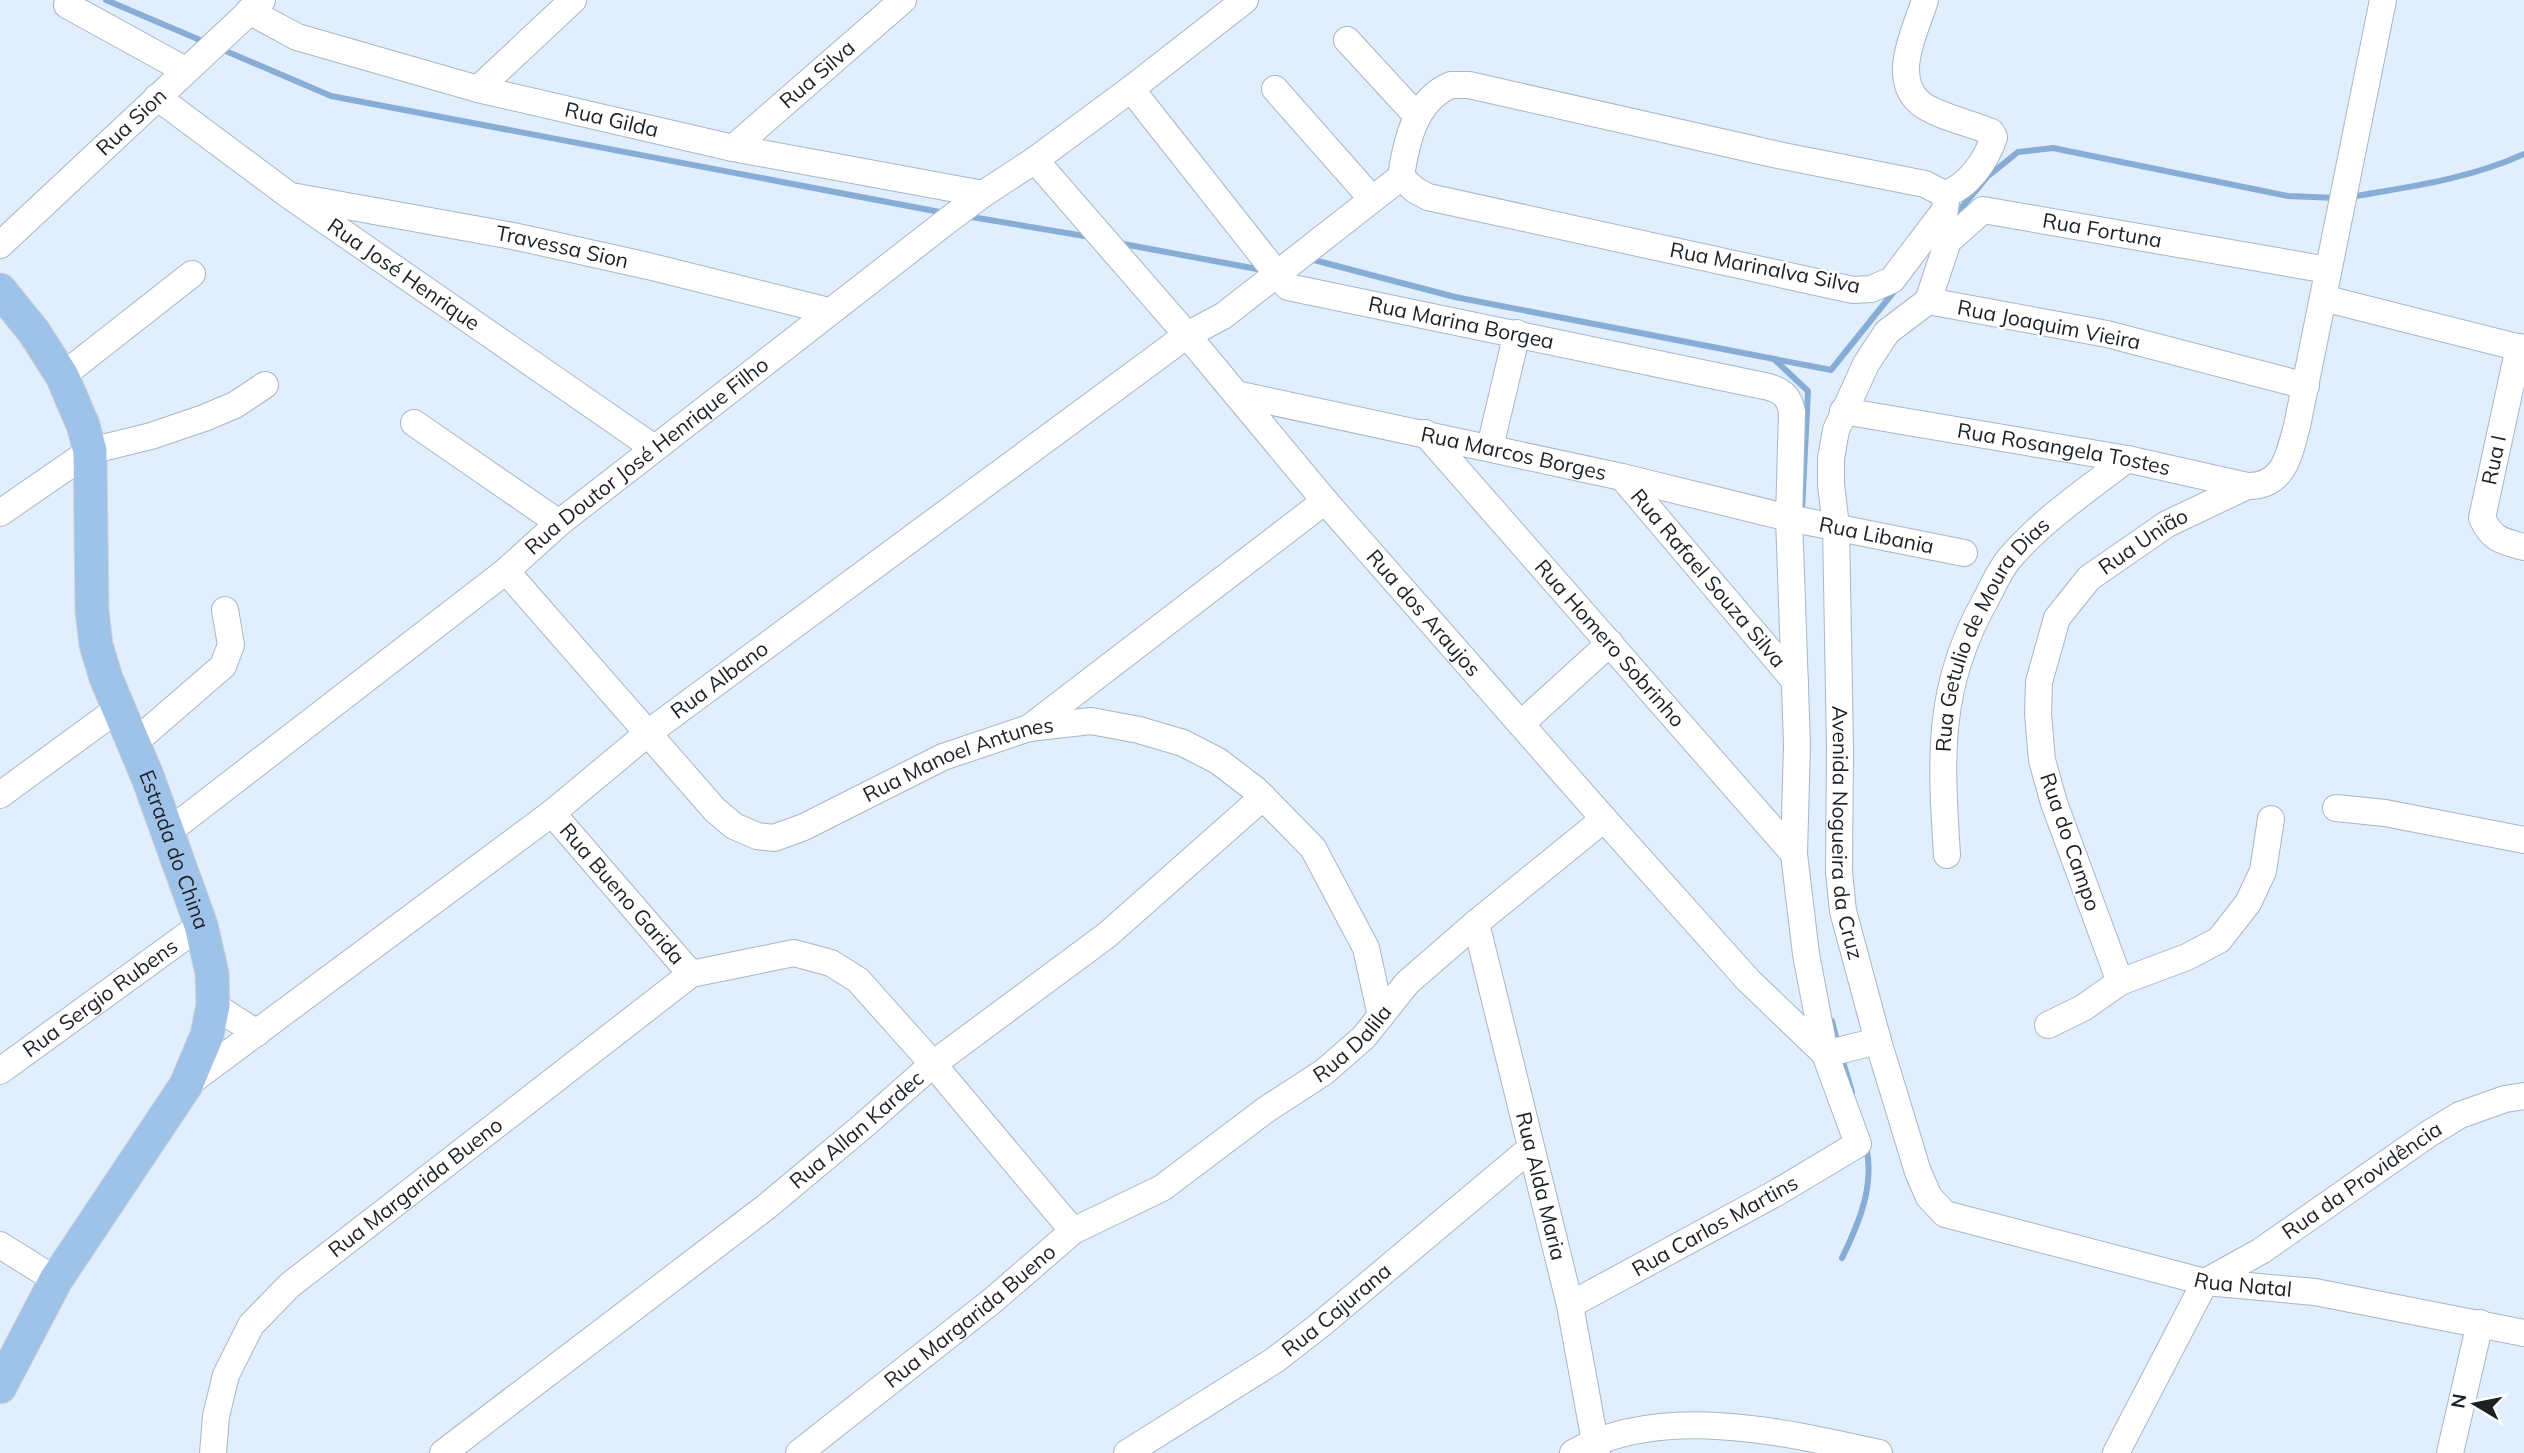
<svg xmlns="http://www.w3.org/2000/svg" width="2524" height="1453" font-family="Mulish,sans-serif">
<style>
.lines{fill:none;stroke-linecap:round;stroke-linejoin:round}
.stream{stroke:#87add6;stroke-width:6}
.minor-casing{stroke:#a9b6c5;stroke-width:28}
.major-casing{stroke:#d2d3d4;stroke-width:35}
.minor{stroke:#fff;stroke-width:26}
.major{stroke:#9ec2e8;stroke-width:33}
.labels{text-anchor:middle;stroke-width:5;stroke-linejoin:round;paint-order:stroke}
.street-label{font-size:21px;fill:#1c2126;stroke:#fff}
</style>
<rect width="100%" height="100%" fill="#e0eefe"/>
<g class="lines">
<!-- stream -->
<g class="stream">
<polyline points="106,0 207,43"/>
<polyline points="221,49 331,96 945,213"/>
<path d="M 2350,197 C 2408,187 2470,179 2524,154"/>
<polyline points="966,216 1090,237"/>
<polyline points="1953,218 1987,177 2018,152 2053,148 2288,196 2336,198"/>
<polyline points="1118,243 1257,269 1262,268"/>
<polyline points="1310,259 1455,297 1831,370 1896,289"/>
<polyline points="1775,360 1808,391 1802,510"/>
<polyline points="1832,1021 1838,1045"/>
<polyline points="1841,1055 1852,1092"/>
<path d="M 1842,1258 C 1859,1223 1875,1186 1866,1146"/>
</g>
<defs>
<g id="minor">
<path d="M 1925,0 C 1916,30 1890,77 1920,103 C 1934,115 1973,124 1991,132 L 1994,137 C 1987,159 1968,188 1944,194"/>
<polyline points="67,5 185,70"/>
<path id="s1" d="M 249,11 L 297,37 L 478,89 L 733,148 L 983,194"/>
<polyline points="1347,40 1417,116"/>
<path d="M 1451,85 L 1469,85 L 1778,155 L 1925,184 L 1944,194 L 1946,201 L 1945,210 L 1892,280 L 1871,289 L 1853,290 L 1428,197 L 1415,190 L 1401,177 C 1406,142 1415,100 1451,85 Z"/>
<polyline points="478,89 573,0"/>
<polyline points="1131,89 1277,274 1401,177"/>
<polyline points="1275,89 1372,199"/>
<path id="s2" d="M 157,97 L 290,196 L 654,448"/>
<path id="s3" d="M 733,148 L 903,0"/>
<path id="s4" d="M 1035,160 L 1187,335 L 1325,501 L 1604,819 L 1748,980 L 1825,1054 L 1878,1041"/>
<path id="s5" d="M 297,197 L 513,236 L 648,266 L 829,311"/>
<path id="s6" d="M 0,245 L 262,0"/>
<polyline points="2323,298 2524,349"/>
<path id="s7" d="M 1928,301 L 1948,241 L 1983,210 L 2328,270"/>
<path d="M 2519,347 L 2482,518 C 2492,540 2502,541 2524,547"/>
<polyline points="62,376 192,274"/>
<path id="s8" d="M 2306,386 L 2107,334 L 1928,301 L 1887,332 L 1866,364 L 1836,430 L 1831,458 L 1831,485 L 1836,526 L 1840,748 L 1839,872 L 1843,911 L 1878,1041 L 1918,1172 L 1929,1197 L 1945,1214 L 2205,1282 L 2315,1292 L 2524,1333"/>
<path id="s9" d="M 1236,394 L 1622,477 L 1789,518 L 1964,553"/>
<path id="s10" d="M 1843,411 L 2127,459 L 2247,486 C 2284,487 2289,455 2297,426 L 2383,0"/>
<polyline points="414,423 559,523"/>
<path id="s11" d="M 1425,433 L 1794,854"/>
<polyline points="1490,447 1517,333"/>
<path id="s12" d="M 1622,477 L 1795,681"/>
<polyline points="0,513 90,451 151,436 204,418 235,405 265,385"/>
<path id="s13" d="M 506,571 L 715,810 L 734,826 L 757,836 L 774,838 L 804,827 L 943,757 L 1029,728 L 1091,721 L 1139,730 L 1183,743 L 1218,761 L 1256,790 L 1313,848 L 1366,948 L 1381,1016"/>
<polyline points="1521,724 1610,643"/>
<polyline points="1029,728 1325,501"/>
<polyline points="134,743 223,666 231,645 225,610"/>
<polyline points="0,795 119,708"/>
<polyline points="2336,808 2385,813 2524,840"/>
<path id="s14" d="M 552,813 L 691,974"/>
<path id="s15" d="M 168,832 L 506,571 L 559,523 L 947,221 L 983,194 L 1035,160 L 1131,89 L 1245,0"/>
<path id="s16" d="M 1947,855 C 1941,759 1936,688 1985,601 C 1992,588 1999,571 2009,559 C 2042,520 2087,490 2127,459"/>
<path id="s17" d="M 1476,923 L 1570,1305 L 1597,1453"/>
<path id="s18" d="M 2120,982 L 2054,803 L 2042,760 L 2038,714 L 2039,682 L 2057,618 L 2089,578 L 2167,524 L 2247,486"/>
<polyline points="213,1005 257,1033"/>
<polyline points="2048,1025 2083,1008 2120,982 2187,957 2219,940 2248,903 2263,871 2271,819"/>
<path id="s19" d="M 0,1071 L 201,925"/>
<path id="s20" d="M 186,1085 L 552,813 L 648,733 L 1187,335 L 1223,316 L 1277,274 L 1288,287 L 1769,387 C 1784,392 1789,397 1792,412 L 1789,518 L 1797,744 L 1794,854 L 1806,954 L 1825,1054 L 1858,1144 L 1776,1193 L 1570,1305"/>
<polyline points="0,1245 56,1280"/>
<path id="s21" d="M 213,1453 L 216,1416 L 226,1375 L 251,1325 L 290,1285 L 691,974 L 794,953 L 831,963 L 858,980 L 933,1064 L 1073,1231"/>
<path id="s22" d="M 443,1453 L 766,1207 L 863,1126 L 933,1064 L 1107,935 L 1263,797"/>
<path id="s23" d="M 799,1453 L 992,1301 L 1073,1231 L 1162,1188 L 1267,1109 L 1324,1072 L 1364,1037 L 1407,983 L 1476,923 L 1604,819"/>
<path id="s24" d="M 1127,1453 L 1275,1360 L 1320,1325 L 1531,1148"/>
<path d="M 1573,1453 C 1662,1403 1785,1432 1879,1453"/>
<path id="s25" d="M 2116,1453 L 2205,1282 L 2261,1251 L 2430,1133 L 2460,1115 L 2505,1099 L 2524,1096"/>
<polyline points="2450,1453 2480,1323"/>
</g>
<g id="major">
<path id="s26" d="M 0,290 L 34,332 L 62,376 L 83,425 L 90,451 L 92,611 L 96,645 L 106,678 L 148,778 L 201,925 L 212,973 L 213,1005 L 207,1035 L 186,1085 L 56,1280 L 0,1387"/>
</g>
</defs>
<!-- minor casing -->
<use href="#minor" class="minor-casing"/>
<!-- major casing -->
<use href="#major" class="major-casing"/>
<!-- minor -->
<use href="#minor" class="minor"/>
<!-- major -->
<use href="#major" class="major"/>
</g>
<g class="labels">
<!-- street labels -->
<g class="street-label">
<text dy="7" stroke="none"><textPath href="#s3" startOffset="112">Rua Silva</textPath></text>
<text dy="7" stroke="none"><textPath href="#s1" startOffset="380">Rua Gilda</textPath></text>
<text dy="7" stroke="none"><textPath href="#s6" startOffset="180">Rua Sion</textPath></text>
<text dy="7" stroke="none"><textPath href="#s7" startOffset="231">Rua Fortuna</textPath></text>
<text dy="7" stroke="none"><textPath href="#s5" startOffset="270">Travessa Sion</textPath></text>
<text transform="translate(1765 268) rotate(11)" y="7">Rua Marinalva Silva</text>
<text dy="7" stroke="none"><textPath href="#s2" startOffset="304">Rua José Henrique</textPath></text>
<text dy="7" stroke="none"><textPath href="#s20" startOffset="1554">Rua Marina Borgea</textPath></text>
<text transform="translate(2049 325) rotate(11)" y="7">Rua Joaquim Vieira</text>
<text dy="7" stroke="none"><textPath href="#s10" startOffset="224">Rua Rosangela Tostes</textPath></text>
<text dy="7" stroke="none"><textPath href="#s9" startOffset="284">Rua Marcos Borges</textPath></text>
<text dy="7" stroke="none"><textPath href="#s15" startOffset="609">Rua Doutor José Henrique Filho</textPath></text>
<text transform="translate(2494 460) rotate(-78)" y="7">Rua I</text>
<text dy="7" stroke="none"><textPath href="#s9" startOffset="656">Rua Libania</textPath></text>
<text dy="7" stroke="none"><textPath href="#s18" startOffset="497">Rua União</textPath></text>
<text dy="7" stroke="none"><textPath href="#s12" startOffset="133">Rua Rafael Souza Silva</textPath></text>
<text dy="7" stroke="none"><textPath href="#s4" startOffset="597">Rua dos Araujos</textPath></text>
<text dy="7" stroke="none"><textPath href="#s16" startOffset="233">Rua Getulio de Moura Dias</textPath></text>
<text dy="7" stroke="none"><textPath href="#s11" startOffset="280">Rua Homero Sobrinho</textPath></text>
<text dy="7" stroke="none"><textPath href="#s20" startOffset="670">Rua Albano</textPath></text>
<text dy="7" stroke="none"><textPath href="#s13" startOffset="586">Rua Manoel Antunes</textPath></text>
<text dy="7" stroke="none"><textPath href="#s8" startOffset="954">Avenida Nogueira da Cruz</textPath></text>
<text transform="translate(2070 842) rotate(71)" y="7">Rua do Campo</text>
<text dy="7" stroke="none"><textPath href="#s26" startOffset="600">Estrada do China</textPath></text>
<text dy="7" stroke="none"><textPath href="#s14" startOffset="107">Rua Bueno Garida</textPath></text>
<text dy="7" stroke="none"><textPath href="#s19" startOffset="124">Rua Sergio Rubens</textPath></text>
<text dy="7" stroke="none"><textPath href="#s23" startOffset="691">Rua Dalila</textPath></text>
<text dy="7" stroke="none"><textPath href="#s22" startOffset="525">Rua Allan Kardec</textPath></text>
<text dy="7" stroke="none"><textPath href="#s25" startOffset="380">Rua da Providência</textPath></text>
<text dy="7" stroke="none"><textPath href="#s17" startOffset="271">Rua Alda Maria</textPath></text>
<text dy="7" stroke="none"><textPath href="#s21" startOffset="350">Rua Margarida Bueno</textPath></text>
<text transform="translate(1715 1226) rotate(-29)" y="7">Rua Carlos Martins</text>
<text dy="7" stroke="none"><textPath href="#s8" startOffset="1661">Rua Natal</textPath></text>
<text dy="7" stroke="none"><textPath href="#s24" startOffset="254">Rua Cajurana</textPath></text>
<text dy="7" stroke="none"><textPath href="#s23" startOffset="219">Rua Margarida Bueno</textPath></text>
</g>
</g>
<!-- north arrow -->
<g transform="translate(2475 1404) rotate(280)" stroke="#ffffff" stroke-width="5" paint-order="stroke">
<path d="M0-5L12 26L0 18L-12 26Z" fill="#1c2126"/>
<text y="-10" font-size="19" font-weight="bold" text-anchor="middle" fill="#1c2126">N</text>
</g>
</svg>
